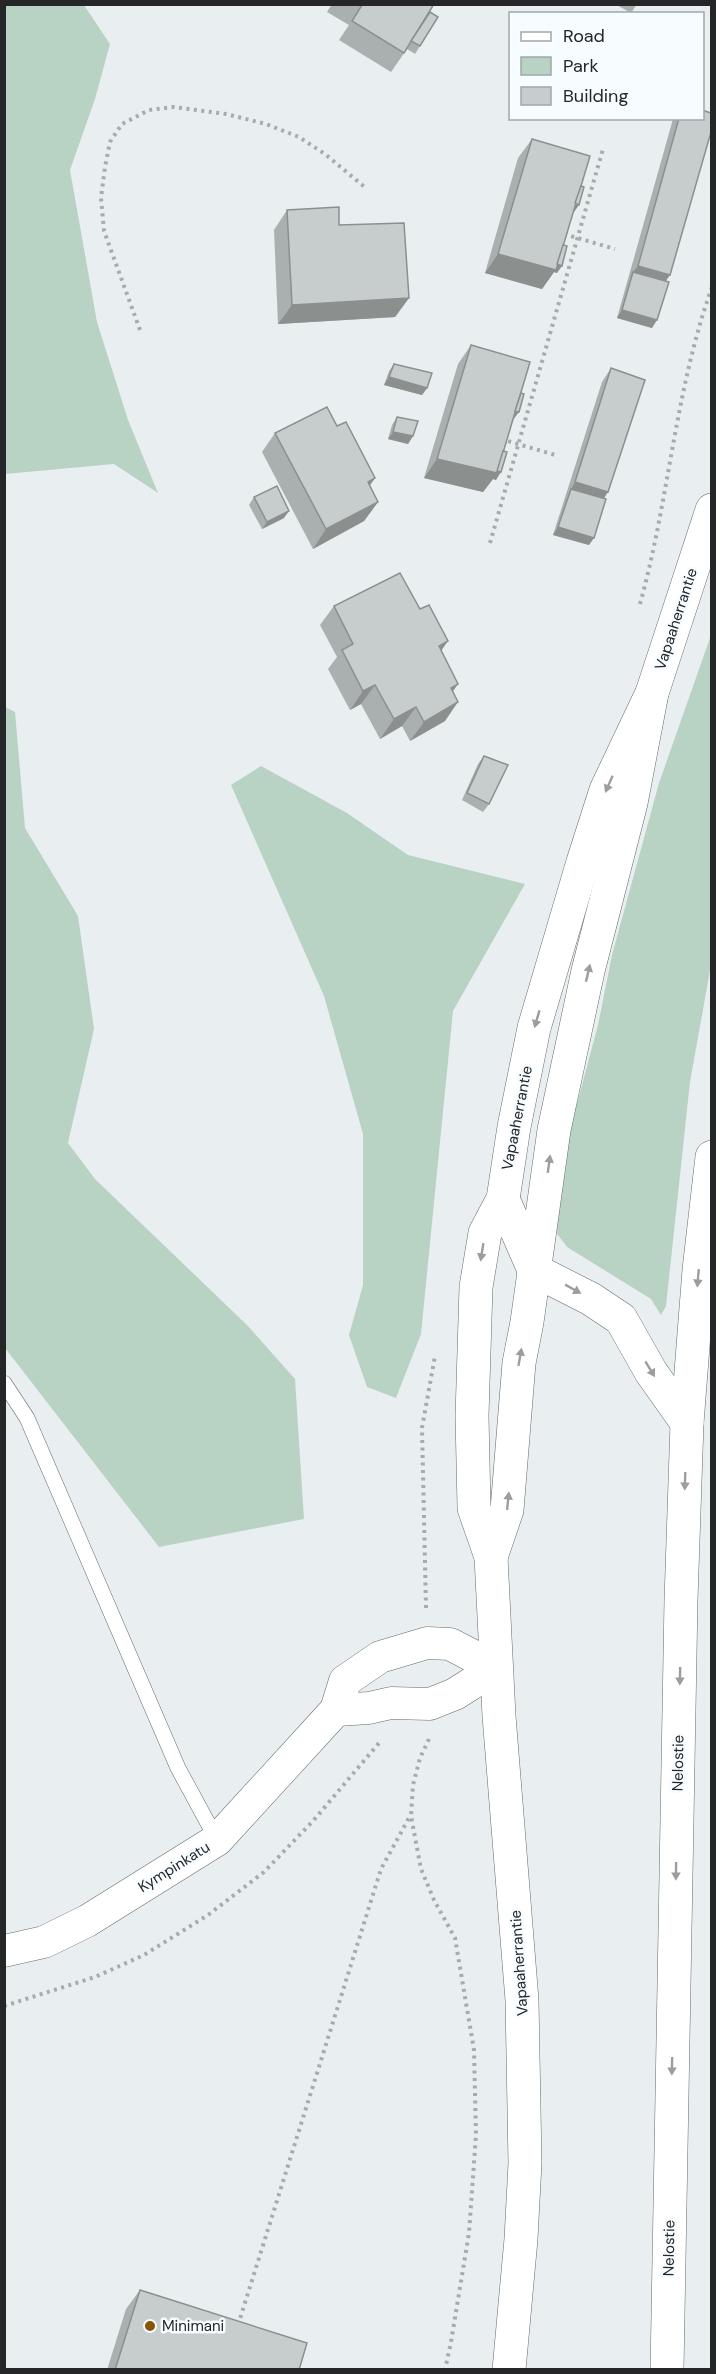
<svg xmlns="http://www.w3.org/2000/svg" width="716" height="2374" font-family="'DM Sans',sans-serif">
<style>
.green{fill:#b8d3c3}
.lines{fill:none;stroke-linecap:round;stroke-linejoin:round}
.service-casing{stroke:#656a6c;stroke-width:16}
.minor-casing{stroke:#656a6c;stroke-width:33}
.tertiary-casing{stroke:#656a6c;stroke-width:34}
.trunk-casing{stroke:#656a6c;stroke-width:34}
.path{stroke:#a7abad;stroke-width:4;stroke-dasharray:3 4.5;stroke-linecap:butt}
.service{stroke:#fff;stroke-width:15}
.minor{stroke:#fff;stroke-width:32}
.tertiary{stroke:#fff;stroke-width:33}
.trunk{stroke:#fff;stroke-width:33}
.wall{fill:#aab0af}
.shaded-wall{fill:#8b908f}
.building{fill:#c6cdcc;stroke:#8b908f;stroke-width:1.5}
.oneway{fill:#9c9d9e}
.poi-dot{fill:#8a5503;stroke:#f6fcff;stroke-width:2}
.labels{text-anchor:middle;stroke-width:5;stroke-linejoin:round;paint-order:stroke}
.street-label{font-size:15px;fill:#242627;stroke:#f6fcff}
.poi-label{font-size:15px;fill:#242627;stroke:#f6fcff;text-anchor:start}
</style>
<rect width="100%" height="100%" fill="#e9eff1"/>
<!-- green -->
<g class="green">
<polygon points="5,4 84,5 110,44 95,99 70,170 97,322 128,420 158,493 114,464 5,474"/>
<polygon points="711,635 711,965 690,1082 666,1306 661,1315 651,1299 567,1247 555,1231 570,1130 598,1025 612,955 659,783"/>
<polygon points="5,707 15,712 25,828 78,916 94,1029 68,1143 95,1179 248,1326 295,1379 304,1519 159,1547 5,1348"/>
<polygon points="261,766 347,813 408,855 525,884 453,1011 421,1334 396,1398 367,1387 349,1335 363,1285 363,1134 324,996 231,785"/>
</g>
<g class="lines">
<defs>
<polyline id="service" points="4,1383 27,1418 178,1768 217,1840"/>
<g id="minor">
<polygon points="427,1643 450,1644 496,1668 455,1694 430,1704 391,1703 369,1708 336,1710 345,1681 380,1657"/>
<polyline points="4,1951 44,1942 87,1921 217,1840 336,1710"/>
</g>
<g id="tertiary">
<polyline points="491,1557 507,1510 519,1363 527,1322 554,1130 588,971 631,803 652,693 712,510"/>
<polyline points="509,2370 521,2239 525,2163 522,2000 499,1716 491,1557 474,1508 472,1416 476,1287 485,1233 503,1199 514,1127 534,1028 583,862 606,790 652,693"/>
</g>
<g id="trunk">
<polyline points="503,1199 534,1270 591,1299 621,1319 651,1372 687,1423"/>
<polyline points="667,2370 681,1600 687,1423 699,1270 712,1157"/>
</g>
</defs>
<!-- service casing -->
<use href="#service" class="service-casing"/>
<!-- minor casing -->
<use href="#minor" class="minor-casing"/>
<!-- tertiary casing -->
<use href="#tertiary" class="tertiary-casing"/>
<!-- trunk casing -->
<use href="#trunk" class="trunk-casing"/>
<!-- path -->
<g class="path">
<polyline points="564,234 615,249"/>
<polyline points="140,330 104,231 101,198 105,167 110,142 122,124 149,110 174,107 226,114 266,124 299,137 325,154 367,189"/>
<polyline points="501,439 555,455"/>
<polyline points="490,543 603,149"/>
<path d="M 640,604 C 669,500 675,390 712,287"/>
<polyline points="426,1608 422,1428 435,1356"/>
<polyline points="429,1739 420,1758 413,1785 411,1816 421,1869 434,1900 455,1938 474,2050 476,2135 469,2233 451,2342 445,2370"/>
<polyline points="4,2006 95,1977 144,1955 208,1915 264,1872 313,1821 379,1743"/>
<polyline points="238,2325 381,1869 410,1816"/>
</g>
<!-- service -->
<use href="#service" class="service"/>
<!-- minor -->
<use href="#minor" class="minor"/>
<!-- tertiary -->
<use href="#tertiary" class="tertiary"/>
<!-- trunk -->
<use href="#trunk" class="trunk"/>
</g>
<!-- wall -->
<g class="wall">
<polygon points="332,4 434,4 430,12 420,46 415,54 407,49 391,72 339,40 349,25 327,12"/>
<polygon points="615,4 637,4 631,13"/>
<polygon points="702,118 666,282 652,328 617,318 673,119"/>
<polygon points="532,139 581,186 574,212 573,212 563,245 557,273 554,272 542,289 485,273 518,158"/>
<polygon points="287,210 339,225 409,298 395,317 278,324 274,230"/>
<polygon points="471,345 521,393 513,420 513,419 503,451 496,480 493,479 483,492 424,478 458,364"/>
<polygon points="394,364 427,388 422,395 384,385 389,371"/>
<polygon points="611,368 589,545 553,535 602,382"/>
<polygon points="397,417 413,436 408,444 388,439 392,425"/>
<polygon points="337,426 375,478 369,486 378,502 364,521 313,549 262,452 275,433"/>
<polygon points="254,497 284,518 262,529 249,505"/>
<polygon points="334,606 441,650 453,691 445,721 410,741 402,726 380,739 361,704 350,710 328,669 337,657 320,625"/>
<polygon points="484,756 489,804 483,812 462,800 478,764"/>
<polygon points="140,2290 299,2370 107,2370 126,2309"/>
</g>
<!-- shaded-wall -->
<g class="shaded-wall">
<polygon points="571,202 579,205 574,212 566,210"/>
<polygon points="498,254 553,263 562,266 557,273 554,272 542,289 485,273"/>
<polygon points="638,266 670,275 660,289 633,272"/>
<polygon points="409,298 395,317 278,324 292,305"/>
<polygon points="622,310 657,320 652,328 617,318"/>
<polygon points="389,377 427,388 422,395 384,385"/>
<polygon points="511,410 519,412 513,420 506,417"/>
<polygon points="393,432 413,436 408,444 388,439"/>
<polygon points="437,459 493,470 501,472 496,480 493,479 483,492 424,478"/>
<polygon points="375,478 362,497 368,482"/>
<polygon points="575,482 608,492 599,506 571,489"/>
<polygon points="378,502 364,521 313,549 326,529"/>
<polygon points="289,511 284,518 262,529 267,522"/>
<polygon points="558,527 594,538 589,545 553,535"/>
<polygon points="448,641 434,661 439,646"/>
<polygon points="458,684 445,703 451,688"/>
<polygon points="375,685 361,704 350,710 363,691"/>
<polygon points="458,702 445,721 410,741 424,722"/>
<polygon points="416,707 402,726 380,739 394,719"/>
</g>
<!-- building -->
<g class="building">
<polygon points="361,4 434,4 404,53 352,21 362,5"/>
<polygon points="430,12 438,17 420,46 411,41"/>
<polygon points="702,110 711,113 711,132 670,275 638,266 679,118 702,118"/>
<polygon points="532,139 590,156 556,270 498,254"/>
<polygon points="581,186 584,187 579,205 575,203"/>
<polygon points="339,207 339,225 404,223 409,298 292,305 287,210"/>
<polygon points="563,245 567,246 562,266 557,264"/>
<polygon points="633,272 669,282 657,320 622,310"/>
<polygon points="471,345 530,362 497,473 437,459"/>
<polygon points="394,364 432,373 427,388 389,377"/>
<polygon points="611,368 645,380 608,492 575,482"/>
<polygon points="521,393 524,394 519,412 515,411"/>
<polygon points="327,407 337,426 346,422 375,478 368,482 378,502 326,529 275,433"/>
<polygon points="397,417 418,421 413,436 393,432"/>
<polygon points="503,451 507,452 501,472 497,471"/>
<polygon points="277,486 289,511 267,522 254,497"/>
<polygon points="571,489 606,499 594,538 558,527"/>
<polygon points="400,573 420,609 429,605 448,641 439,646 458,684 451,688 458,702 424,722 416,707 394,719 375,685 363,691 342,650 353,644 334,606"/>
<polygon points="484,756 508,765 489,804 467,793"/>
<polygon points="140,2290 307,2343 299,2370 115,2370"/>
</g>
<!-- one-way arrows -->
<defs><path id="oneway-solid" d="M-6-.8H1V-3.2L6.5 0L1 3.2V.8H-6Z" transform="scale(1.5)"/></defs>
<g class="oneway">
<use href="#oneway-solid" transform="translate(609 784) rotate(114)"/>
<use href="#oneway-solid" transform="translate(588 973) rotate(-77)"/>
<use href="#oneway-solid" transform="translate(537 1019) rotate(106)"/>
<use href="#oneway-solid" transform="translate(549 1164) rotate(-82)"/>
<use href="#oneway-solid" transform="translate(482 1252) rotate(99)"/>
<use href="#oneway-solid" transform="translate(698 1278) rotate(95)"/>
<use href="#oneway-solid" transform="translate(573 1289) rotate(29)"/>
<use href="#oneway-solid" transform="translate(520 1357) rotate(-80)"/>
<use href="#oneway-solid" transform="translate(650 1369) rotate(59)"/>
<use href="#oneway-solid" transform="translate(685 1481) rotate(92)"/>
<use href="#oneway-solid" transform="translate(508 1501) rotate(-84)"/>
<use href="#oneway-solid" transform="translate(680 1676) rotate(91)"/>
<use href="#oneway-solid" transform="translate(676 1871) rotate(91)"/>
<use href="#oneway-solid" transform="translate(672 2066) rotate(91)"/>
</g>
<!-- markers -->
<circle class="poi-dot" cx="150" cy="2326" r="6"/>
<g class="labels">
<!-- street labels -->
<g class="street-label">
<text transform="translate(676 619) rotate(-72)" y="5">Vapaaherrantie</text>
<text transform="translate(517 1118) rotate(-79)" y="5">Vapaaherrantie</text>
<text transform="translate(678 1763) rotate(-89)" y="5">Nelostie</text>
<text transform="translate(174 1867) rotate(-32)" y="5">Kympinkatu</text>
<text transform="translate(519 1963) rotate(-94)" y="5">Vapaaherrantie</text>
<text transform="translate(669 2248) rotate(-89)" y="5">Nelostie</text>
</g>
<!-- poi labels -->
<g class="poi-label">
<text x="162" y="2331">Minimani</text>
</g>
</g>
<!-- border -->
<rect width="716" height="2374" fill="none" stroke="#242627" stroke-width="12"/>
<!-- legend -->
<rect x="509" y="12" width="195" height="108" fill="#f6fcff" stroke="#a2a6a9" stroke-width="1.5"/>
<rect x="521" y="32" width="30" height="9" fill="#ffffff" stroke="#a2a6a9" stroke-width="1.5"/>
<text x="563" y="42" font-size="18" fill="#242627">Road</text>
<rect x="521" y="57" width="30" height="18" fill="#b8d3c3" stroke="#a2a6a9" stroke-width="1.5"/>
<text x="563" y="72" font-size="18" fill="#242627">Park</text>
<rect x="521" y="87" width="30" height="18" fill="#c6cdcc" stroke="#a2a6a9" stroke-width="1.5"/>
<text x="563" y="102" font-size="18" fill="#242627">Building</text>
</svg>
